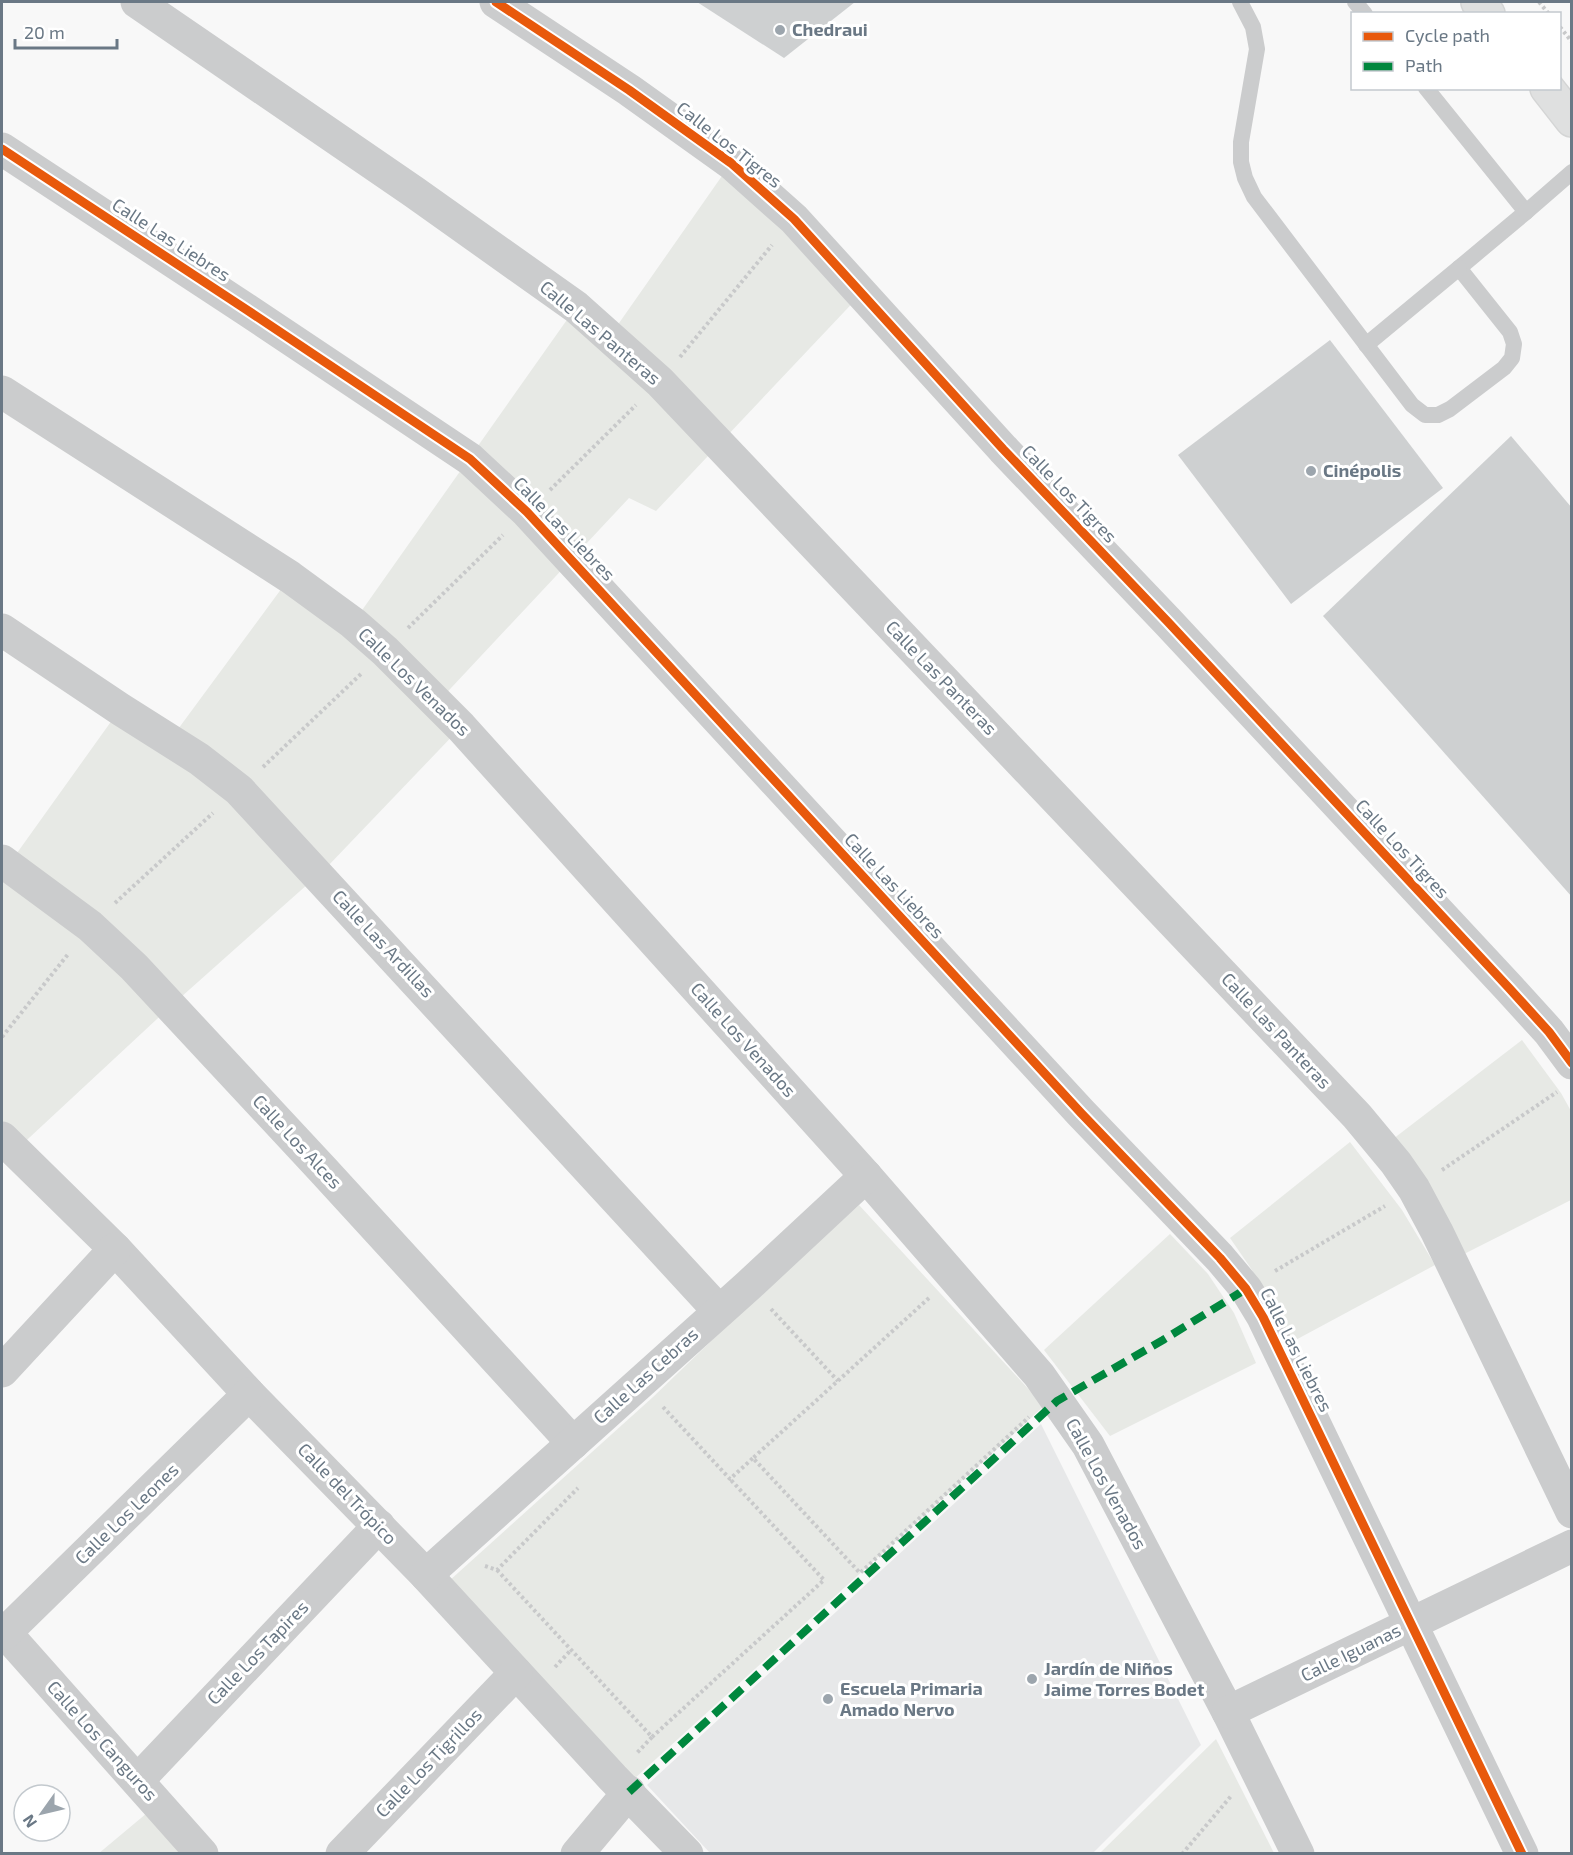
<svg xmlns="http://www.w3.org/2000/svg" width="1573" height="1855" font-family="'Exo 2',sans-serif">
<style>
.built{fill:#e7e8e9}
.green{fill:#e7e9e5}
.building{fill:#ced0d1}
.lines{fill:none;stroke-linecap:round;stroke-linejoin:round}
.primary-casing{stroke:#d4d5d5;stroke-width:36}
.path{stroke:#c8c9ca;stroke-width:4;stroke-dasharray:3 3;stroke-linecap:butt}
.service{stroke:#cbcccd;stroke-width:16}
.minor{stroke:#cbcccd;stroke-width:33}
.primary{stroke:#dfe0e0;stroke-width:33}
.quiet{stroke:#00873e;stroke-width:8;stroke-dasharray:15 8;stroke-linecap:butt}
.cycleway-casing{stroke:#fff;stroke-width:13}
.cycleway{stroke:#e8590c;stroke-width:9}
.poi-dot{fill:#9ca5ad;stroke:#fff;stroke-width:2}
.labels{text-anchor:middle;stroke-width:6;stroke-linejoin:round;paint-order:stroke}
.poi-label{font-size:18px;font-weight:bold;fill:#6a7885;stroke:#fff;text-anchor:start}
.street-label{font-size:18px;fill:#6a7885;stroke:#fff}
</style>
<rect width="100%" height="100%" fill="#f8f8f8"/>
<!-- built -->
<polygon class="built" points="1041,1424 1201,1745 1093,1853 710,1853 647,1785"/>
<!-- green -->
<g class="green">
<polygon points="731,163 862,293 656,511 629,498 437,703 461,727 327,867 171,1006 15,1151 2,1138 2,874 120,709 170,740 290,577 353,623 576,307 610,336"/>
<polygon points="1522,1040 1561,1093 1571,1111 1571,1200 1462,1255 1393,1139"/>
<polygon points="1350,1142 1402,1210 1435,1265 1290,1343 1252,1270 1230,1238"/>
<polygon points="859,1205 1044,1406 634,1779 449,1581 653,1397 759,1295"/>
<polygon points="1170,1234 1208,1274 1234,1313 1256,1363 1110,1436 1044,1350"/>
<polygon points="1216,1739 1274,1853 1100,1853"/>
<polygon points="159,1803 204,1854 98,1854"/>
</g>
<!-- building -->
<g class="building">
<polygon points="697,2 855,2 784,58"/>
<polygon points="1330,340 1443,488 1291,604 1178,455"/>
<polygon points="1511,436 1572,508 1572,897 1323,616"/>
</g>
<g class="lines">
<defs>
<g id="primary">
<polyline points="1478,2 1488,14"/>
<polyline points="1547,88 1572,120"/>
</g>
</defs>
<!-- primary casing -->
<use href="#primary" class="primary-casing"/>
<!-- path -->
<g class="path">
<polyline points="1539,2 1549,14"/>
<polyline points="1560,27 1572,42"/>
<polyline points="680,357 772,245"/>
<polyline points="550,490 636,405"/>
<polyline points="408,628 503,535"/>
<polyline points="263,767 362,673"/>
<polyline points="115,903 213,813"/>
<polyline points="2,1037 69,953"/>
<polyline points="1442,1170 1557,1092"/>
<polyline points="1275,1271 1385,1206"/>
<polyline points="929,1298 753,1458 860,1573 1029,1417"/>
<polyline points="771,1309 838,1381"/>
<polyline points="663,1407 730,1479 753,1458"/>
<polyline points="485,1566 497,1570 578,1488"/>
<polyline points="497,1570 652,1737 636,1754"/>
<polyline points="555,1667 571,1650"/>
<polyline points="652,1737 824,1580 730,1479"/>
<polyline points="1182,1854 1232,1795"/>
</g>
<!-- service -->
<g class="service">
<polyline points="1240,2 1253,27 1257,49 1241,142 1241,162 1245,178 1254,197 1412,405 1425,415 1438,415 1450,409 1504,368 1512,358 1514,344 1510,332 1459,268 1526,212 1426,88"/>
<polyline points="1355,2 1365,14"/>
<polyline points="1526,212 1572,172"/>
<polyline points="1366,345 1459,268"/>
</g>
<!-- minor -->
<g class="minor">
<polyline points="137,2 414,192 576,307 660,382 1357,1116 1396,1163 1414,1189 1437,1232 1572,1512"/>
<polyline points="496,2 629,90 731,163 794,219 1003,449 1168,622 1509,988 1549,1032 1572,1063"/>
<polyline points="2,149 247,310 470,459 527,512 1081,1113 1220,1258 1246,1289 1263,1317 1522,1854"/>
<polyline points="2,392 290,577 353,623 385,651 461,727 866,1176 1039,1375 1088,1445 1228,1712 1298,1854"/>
<polyline points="2,630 120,709 199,759 239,790 719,1311"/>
<polyline points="2,861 90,926 134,967 323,1170 573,1443"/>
<polyline points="2,1138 115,1249 249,1394 426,1575 613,1778 687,1854"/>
<polyline points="2,1371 115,1249"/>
<polyline points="426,1575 749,1285 866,1176"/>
<polyline points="2,1629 202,1854"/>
<polyline points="5,1633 249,1394"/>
<polyline points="1228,1712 1572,1546"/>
<polyline points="138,1780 379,1526"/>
<polyline points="342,1854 516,1673"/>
<polyline points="577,1854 629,1792"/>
</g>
<!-- primary -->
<use href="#primary" class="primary"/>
<!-- quiet -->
<polyline class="quiet" points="629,1792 1057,1401 1163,1340 1246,1289"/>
<defs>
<g id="cycleway">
<polyline points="496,2 629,90 731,163 794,219 1003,449 1168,622 1509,988 1549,1032 1572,1063"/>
<polyline points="2,149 247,310 470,459 527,512 1081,1113 1220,1258 1246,1289 1263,1317 1522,1854"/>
</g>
</defs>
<!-- cycleway casing -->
<use href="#cycleway" class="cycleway-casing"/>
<!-- cycleway -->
<use href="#cycleway" class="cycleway"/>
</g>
<!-- markers -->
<g class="poi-dot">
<circle cx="780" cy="30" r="6"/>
<circle cx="1311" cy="471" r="6"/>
<circle cx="1032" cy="1679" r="6"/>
<circle cx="828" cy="1699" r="6"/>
</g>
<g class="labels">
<!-- poi labels -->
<g class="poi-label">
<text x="792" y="36">Chedraui</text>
<text x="1323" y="477">Cinépolis</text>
<text x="1044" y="1675">Jardín de Niños<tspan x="1044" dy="21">Jaime Torres Bodet</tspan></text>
<text x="840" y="1695">Escuela Primaria<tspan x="840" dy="21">Amado Nervo</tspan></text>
</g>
<!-- street labels -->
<g class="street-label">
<text transform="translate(729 145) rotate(38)" y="6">Calle Los Tigres</text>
<text transform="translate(171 240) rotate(33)" y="6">Calle Las Liebres</text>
<text transform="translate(600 333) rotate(40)" y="6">Calle Las Panteras</text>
<text transform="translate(1069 494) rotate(46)" y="6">Calle Los Tigres</text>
<text transform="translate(564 529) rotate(46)" y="6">Calle Las Liebres</text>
<text transform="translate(941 678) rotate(46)" y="6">Calle Las Panteras</text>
<text transform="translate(414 682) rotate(44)" y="6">Calle Los Venados</text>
<text transform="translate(1402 849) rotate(47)" y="6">Calle Los Tigres</text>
<text transform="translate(894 886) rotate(47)" y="6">Calle Las Liebres</text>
<text transform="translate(383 944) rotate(47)" y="6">Calle Las Ardillas</text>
<text transform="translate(1276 1031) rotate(47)" y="6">Calle Las Panteras</text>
<text transform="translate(743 1040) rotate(48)" y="6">Calle Los Venados</text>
<text transform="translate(297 1142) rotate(47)" y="6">Calle Los Alces</text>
<text transform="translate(1296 1350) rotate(63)" y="6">Calle Las Liebres</text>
<text transform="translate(646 1376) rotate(-42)" y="6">Calle Las Cebras</text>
<text transform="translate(1106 1484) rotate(61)" y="6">Calle Los Venados</text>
<text transform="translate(347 1494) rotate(46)" y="6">Calle del Trópico</text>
<text transform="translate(127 1514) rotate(-44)" y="6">Calle Los Leones</text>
<text transform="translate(258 1653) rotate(-46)" y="6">Calle Los Tapires</text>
<text transform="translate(1351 1653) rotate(-26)" y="6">Calle Iguanas</text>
<text transform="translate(102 1741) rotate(48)" y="6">Calle Los Canguros</text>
<text transform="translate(429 1763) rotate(-46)" y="6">Calle Los Tigrillos</text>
</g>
</g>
<!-- border -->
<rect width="1573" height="1855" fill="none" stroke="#6a7885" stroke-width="6"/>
<!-- legend -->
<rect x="1351" y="12" width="210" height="78" fill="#ffffff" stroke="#c3c9ce" stroke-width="1.5"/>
<rect x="1363" y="32" width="30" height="9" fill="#e8590c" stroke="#c3c9ce" stroke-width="1.5"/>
<text x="1405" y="42" font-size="18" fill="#6a7885">Cycle path</text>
<rect x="1363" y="62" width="30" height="9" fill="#00873e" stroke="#c3c9ce" stroke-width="1.5"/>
<text x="1405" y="72" font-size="18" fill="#6a7885">Path</text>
<!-- north arrow -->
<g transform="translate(42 1813) rotate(236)"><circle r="28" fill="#ffffff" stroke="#c3c9ce" stroke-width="1.5"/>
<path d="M0-4.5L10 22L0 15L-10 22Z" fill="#9ca5ad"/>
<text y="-9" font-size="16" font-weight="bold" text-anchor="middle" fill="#6a7885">N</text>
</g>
<!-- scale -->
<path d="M15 39v9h102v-9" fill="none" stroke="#6a7885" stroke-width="3"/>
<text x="24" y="39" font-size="18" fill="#6a7885" stroke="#ffffff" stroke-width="4.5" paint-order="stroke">20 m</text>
</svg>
